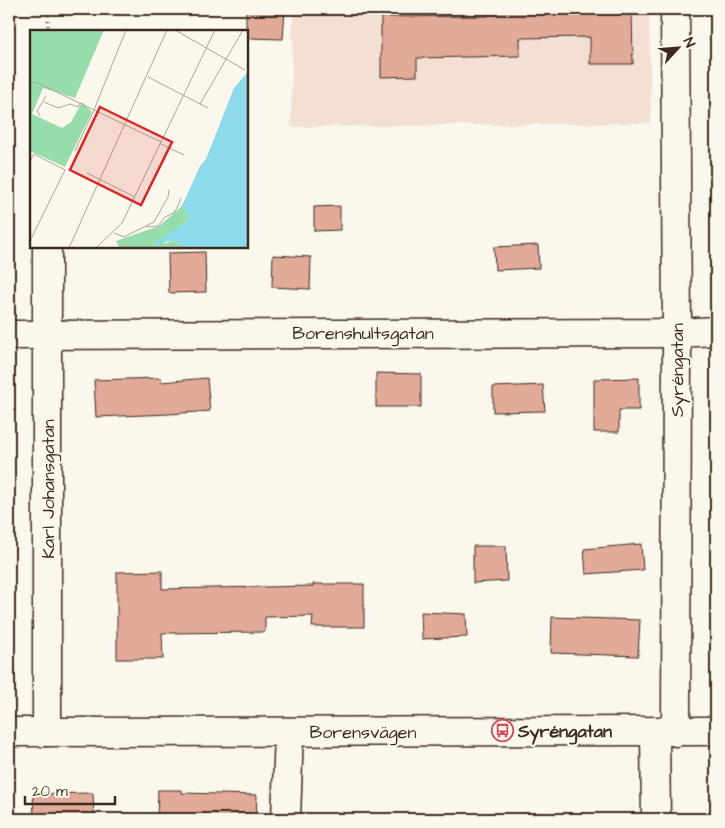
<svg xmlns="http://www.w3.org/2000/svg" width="725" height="828" font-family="'Architects Daughter',sans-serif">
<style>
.built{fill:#f4e0d3}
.building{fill:#e2ab99;stroke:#3b2a1e}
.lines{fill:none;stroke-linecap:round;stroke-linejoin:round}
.minor-casing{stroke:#3b2a1e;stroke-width:31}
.path{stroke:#3b2a1e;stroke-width:3;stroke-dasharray:1 4;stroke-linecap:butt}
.minor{stroke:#fbf7ec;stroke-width:28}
.labels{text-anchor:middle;stroke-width:4.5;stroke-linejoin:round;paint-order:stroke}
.street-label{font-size:18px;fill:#3b2a1e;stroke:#fbf7ec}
.poi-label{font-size:18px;font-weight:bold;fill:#3b2a1e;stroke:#fbf7ec;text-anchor:start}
.inset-road{fill:none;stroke:#aea59a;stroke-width:1}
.view{fill:#d62828;fill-opacity:0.15;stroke:#d62828;stroke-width:2.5}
.inset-edge{fill:none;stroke:#3b2a1e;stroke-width:2.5}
</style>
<rect width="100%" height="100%" fill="#fbf7ec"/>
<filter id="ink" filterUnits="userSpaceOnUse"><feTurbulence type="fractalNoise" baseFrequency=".02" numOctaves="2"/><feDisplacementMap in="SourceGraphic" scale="10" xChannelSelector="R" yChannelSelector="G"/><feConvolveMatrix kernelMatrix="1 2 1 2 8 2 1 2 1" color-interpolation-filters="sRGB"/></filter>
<g filter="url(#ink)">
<!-- built -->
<polygon class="built" points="293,9 649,9 651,123 291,127"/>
<!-- building -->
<g class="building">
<polygon points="246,9 285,9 283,39 246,38"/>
<polygon points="488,9 632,9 633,64 590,64 590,37 520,38 520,56 417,58 417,76 381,77 381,17 488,16"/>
<polygon points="340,206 340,230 314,231 314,207"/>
<polygon points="538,245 539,268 495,270 494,247"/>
<polygon points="205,252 206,292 169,293 168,253"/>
<polygon points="273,255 311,257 310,289 272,287"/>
<polygon points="376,373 421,374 421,407 376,407"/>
<polygon points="161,378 161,382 207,378 210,411 169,414 96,417 94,380"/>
<polygon points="639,378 639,410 619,410 619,432 594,432 594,379"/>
<polygon points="543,385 545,411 493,412 493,387"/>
<polygon points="641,544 643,570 586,574 584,549"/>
<polygon points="473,546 506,546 507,581 473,583"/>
<polygon points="162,571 162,589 313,586 313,584 364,584 364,627 312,627 313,616 265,617 265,632 162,633 163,659 117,659 117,572"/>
<polygon points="421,612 466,614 467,637 422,639"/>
<polygon points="552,617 640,620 638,656 551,653"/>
<polygon points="158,790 182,790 182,793 257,795 256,819 157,819"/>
<polygon points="93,793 94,816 71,817 71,819 34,819 33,794"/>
</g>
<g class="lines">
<defs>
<g id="minor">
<polyline points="675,9 677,333 676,732"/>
<polyline points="9,335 677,333 716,331"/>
<polyline points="9,732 716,731"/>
<polyline points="47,732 47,246"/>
<polyline points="655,732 656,819"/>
<polyline points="286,819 289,732"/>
</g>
</defs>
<!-- minor casing -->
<use href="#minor" class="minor-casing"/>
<!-- path -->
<polyline class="path" points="48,31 48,9"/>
<!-- minor -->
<use href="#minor" class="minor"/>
</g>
</g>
<!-- icons -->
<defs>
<symbol id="bus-ring" viewBox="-11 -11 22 22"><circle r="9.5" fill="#fbf7ec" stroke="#d1495b" stroke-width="1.5"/><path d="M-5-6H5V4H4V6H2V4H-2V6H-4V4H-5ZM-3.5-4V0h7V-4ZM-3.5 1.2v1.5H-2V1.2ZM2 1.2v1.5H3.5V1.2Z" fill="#d1495b"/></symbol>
</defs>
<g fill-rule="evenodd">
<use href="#bus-ring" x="490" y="718" width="25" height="25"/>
</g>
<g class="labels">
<!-- street labels -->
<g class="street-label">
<text x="363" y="339">Borenshultsgatan</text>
<text transform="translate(677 370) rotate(-90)" y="6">Syréngatan</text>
<text transform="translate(48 489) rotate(-90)" y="6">Karl Johansgatan</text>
<text x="363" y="738">Borensvägen</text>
</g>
<!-- poi labels -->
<g class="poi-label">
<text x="518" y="737">Syréngatan</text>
</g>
</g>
<!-- overview -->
<g transform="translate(30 30)">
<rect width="218" height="218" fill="#fbf7ec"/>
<path d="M 0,0 L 74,0 L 45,68 L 13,58 L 2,84 L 32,98 L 41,92 L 52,72 L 62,82 L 35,137 L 0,121 ZM 152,176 L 160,189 L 148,197 L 133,215 L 142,210 L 154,217 L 89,217 L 86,211 L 129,196 Z" fill="#97ddab"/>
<path d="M 217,43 L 217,217 L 154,217 L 142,210 L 119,217 L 160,189 L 152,176 L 170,136 L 176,129 L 204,58 Z" fill="#8cdaea"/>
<path class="inset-road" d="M 145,0 L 215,40M 0,23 L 0,49M 118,47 L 178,78M 0,52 L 8,53 L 64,80 L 96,0M 14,72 L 28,78 L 40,74 L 48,77 L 50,73M 170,74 L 213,0M 10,86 L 7,81 L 16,66M 131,114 L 154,125M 45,121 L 64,80 L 131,112M 0,131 L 4,124 L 35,140 L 0,211M 57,143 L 105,167M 116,197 L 128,196 L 135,187 L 145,182 L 151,168M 84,203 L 94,207 L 124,192 L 138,167 L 139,160M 39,218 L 137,0M 66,218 L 92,193 L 185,0"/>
<path class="view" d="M 70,77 L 142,112 L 111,175 L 40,140 Z"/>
<rect width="218" height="218" class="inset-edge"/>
</g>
<!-- margin -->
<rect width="725" height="828" fill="none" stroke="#fbf7ec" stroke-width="30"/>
<rect x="15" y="15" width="695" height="798" fill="none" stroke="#3b2a1e" stroke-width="2" filter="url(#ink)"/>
<!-- north arrow -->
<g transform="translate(678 48) rotate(64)" stroke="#fbf7ec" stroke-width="4" paint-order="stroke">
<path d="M0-4L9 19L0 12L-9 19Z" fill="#3b2a1e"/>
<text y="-8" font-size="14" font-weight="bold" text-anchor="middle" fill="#3b2a1e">N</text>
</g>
<!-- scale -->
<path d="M25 796v8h90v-8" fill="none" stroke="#3b2a1e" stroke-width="2.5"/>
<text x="32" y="796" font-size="15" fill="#3b2a1e" stroke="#fbf7ec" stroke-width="4" paint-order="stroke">20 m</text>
</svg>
